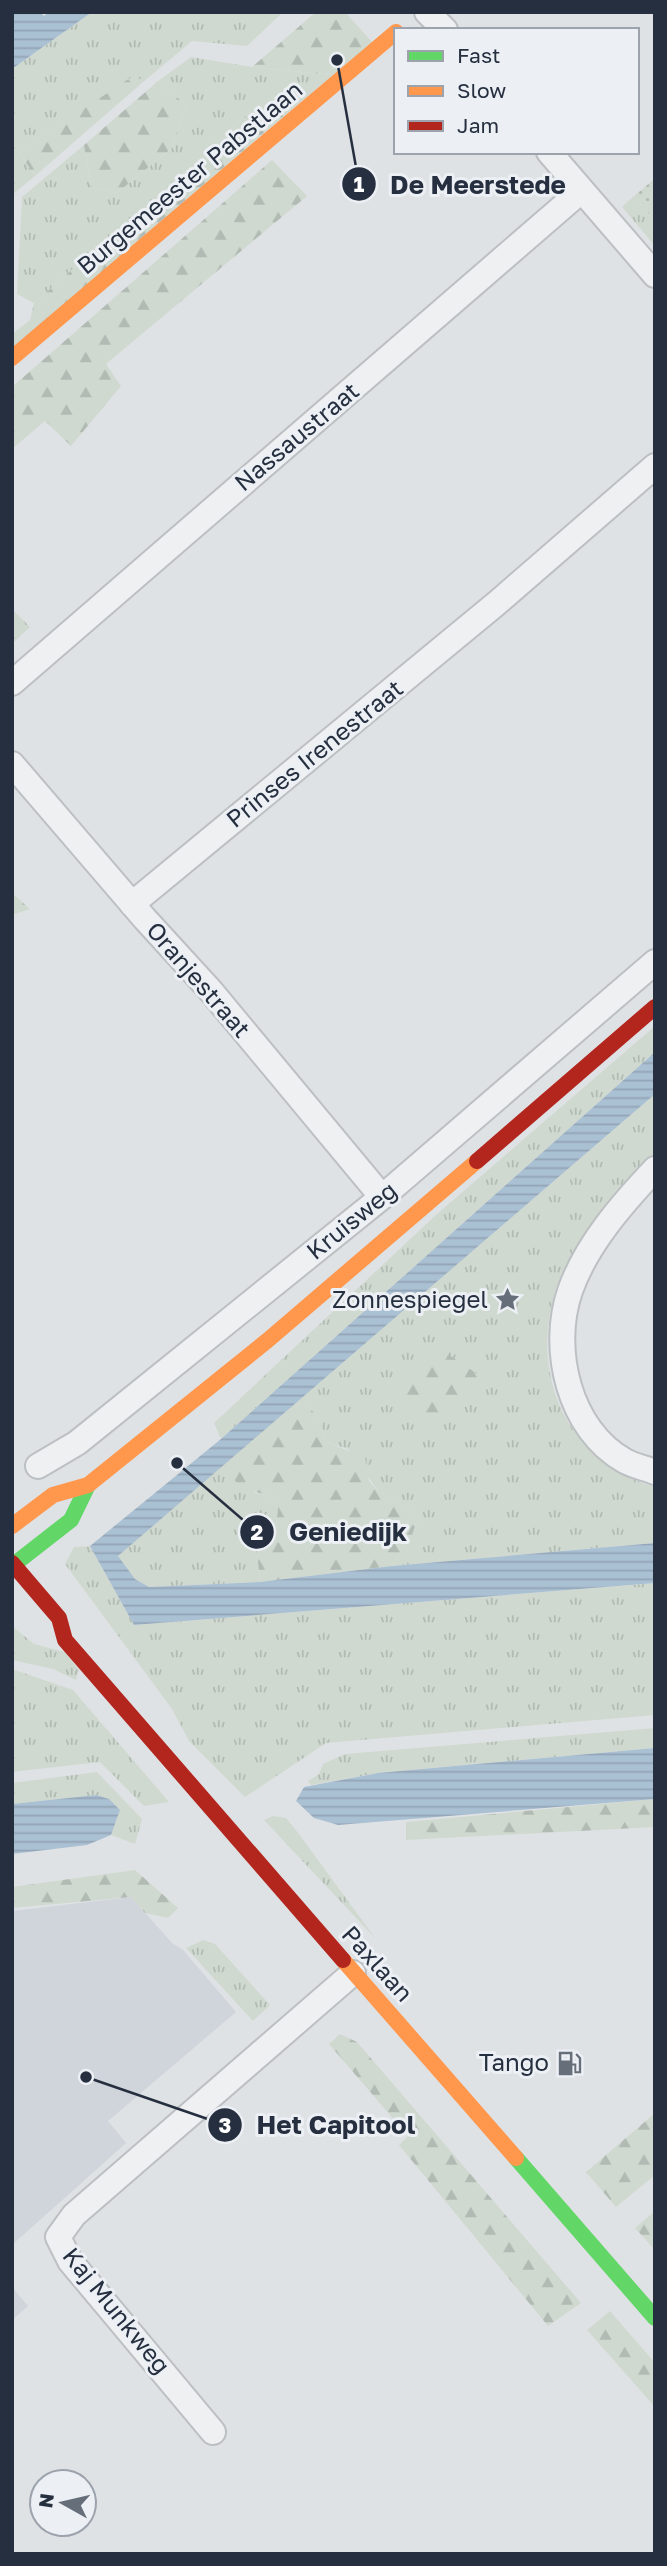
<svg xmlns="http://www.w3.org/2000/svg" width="667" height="2566" font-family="'Golos Text',sans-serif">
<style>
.built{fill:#d0d5dc}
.grass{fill:url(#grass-tufts)}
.forest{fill:url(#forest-firs)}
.park{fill:url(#park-dots)}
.water{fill:url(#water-rules)}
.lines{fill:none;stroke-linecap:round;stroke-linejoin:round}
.street-casing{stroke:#bdc0c3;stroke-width:28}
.street{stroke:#eef0f2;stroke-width:24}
.fast{stroke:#63d668;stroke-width:16}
.slow{stroke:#ff974d;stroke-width:16}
.jam{stroke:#b3261e;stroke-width:16}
.labels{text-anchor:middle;stroke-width:6;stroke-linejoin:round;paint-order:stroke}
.street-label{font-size:24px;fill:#252f3f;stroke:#ecf0f5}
.poi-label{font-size:24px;fill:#252f3f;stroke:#ecf0f5;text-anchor:end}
.leader{fill:none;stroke:#252f3f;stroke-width:2.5}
.callout-dot{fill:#252f3f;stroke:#ecf0f5;stroke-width:2.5}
.mark-label{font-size:21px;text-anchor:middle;font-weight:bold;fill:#fff}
.callout-label{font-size:26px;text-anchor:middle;font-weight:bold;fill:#252f3f;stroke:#ecf0f5;stroke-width:6;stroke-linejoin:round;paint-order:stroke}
</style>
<defs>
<pattern id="grass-tufts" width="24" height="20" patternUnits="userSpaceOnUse" patternTransform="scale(1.75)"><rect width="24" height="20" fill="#d0d9cf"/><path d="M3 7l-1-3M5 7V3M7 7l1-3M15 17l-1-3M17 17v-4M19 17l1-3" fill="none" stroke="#b2bbb3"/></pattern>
<pattern id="forest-firs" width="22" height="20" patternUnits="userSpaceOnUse" patternTransform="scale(1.75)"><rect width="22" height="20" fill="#d0d9cf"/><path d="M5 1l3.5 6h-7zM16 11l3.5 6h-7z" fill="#b2bbb3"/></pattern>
<pattern id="park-dots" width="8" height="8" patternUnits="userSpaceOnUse" patternTransform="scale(1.75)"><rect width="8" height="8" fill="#d0d9cf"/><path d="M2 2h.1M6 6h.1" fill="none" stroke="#b2bbb3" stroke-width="1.8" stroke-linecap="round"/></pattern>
<pattern id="water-rules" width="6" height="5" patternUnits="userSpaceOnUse" patternTransform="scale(1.75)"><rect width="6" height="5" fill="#aac0d3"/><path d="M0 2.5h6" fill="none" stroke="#92a5b6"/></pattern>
</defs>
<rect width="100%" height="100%" fill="#dfe2e5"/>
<!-- built -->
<g class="built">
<polygon points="131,1897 172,1943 183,1950 236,2012 108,2121 126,2143 12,2245 12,1911"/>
<polygon points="12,2287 28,2306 12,2320"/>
</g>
<!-- grass -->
<g class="grass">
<polygon points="92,12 283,12 247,46 192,41 142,83 136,75 19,152 35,176 12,195 12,69"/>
<polygon points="191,57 252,67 333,75 284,116 256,105 223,138 34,303 17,294 22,197 84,145 91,187 117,193 172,148 187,105 157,82"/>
<polygon points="634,196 655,221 655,246 622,207"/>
<polygon points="12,609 30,627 12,644"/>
<polygon points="655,1026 655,1052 221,1439 214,1423 437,1214"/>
<path d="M 655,1094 L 655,1152 C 621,1188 573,1239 557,1286 C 528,1372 565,1461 655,1487 L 655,1543 L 392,1566 L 421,1517 L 379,1492 L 348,1449 L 326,1442 L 316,1416 L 302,1397 Z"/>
<polygon points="227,1461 255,1493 266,1495 278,1508 276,1527 257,1552 260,1582 149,1587 135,1579 117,1556"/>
<polygon points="90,1546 134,1625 655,1583 655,1715 326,1743 245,1797 189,1741 172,1709 65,1564 74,1547"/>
<polygon points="12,1626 34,1644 65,1652 79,1670 76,1680 53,1669 12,1660"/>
<polygon points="12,1669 73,1690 169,1802 144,1806 100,1762 12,1772"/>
<polygon points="655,1728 655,1748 378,1773 311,1785 308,1781 319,1774 323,1764 345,1754"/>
<polygon points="97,1772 142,1819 135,1844 111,1835 120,1810 96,1795 12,1804 12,1783"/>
<polygon points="273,1816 286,1818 296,1830 375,1938 264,1820"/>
<polygon points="203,1940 215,1944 270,2005 253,2021 186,1948"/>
</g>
<!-- forest -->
<g class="forest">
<polygon points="316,12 345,12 372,42 333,75 252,67"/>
<polygon points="136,74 142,83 35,176 19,152"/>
<polygon points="157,82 187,105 172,148 117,193 91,187 84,145"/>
<polygon points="256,105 284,116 12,348 12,334 30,320 34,303 223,138"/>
<polygon points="272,160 307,196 106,364 121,386 71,446 45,421 12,449 12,387"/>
<polygon points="12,893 30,909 12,915"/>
<polygon points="446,1353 488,1381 458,1410 420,1416 398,1390"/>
<polygon points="302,1396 316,1416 326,1442 365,1457 369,1481 379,1492 421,1517 392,1566 260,1582 257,1552 276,1527 278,1508 266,1495 238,1487 227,1461"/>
<polygon points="655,1799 655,1827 406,1840 406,1822"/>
<polygon points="135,1870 178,1908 168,1918 145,1913 131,1897 12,1908 12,1887"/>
<polygon points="340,2034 357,2042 581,2303 548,2326 399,2145 408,2136 329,2044"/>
<polygon points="655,2113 655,2175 616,2207 586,2172"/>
<polygon points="655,2211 655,2250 635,2228"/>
<polygon points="610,2311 655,2363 655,2407 587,2330"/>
</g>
<!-- park -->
<polygon class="park" points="653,180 655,183 655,221 634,196"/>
<!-- water -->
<g class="water">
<polygon points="12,12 40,12 44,16 49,12 92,12 12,69"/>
<polygon points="655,1052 655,1094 118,1556 135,1579 149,1587 260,1582 392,1566 655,1543 655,1583 134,1625 90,1546 221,1439"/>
<polygon points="655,1748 655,1799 338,1825 314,1818 296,1801 304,1787 378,1773"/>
<polygon points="96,1795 109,1799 120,1810 111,1835 87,1845 12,1854 12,1804"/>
</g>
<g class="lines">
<defs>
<g id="street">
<polyline points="427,12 445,30"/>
<polyline points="549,152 655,275"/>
<polyline points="12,683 581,191"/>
<polyline points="12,764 145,919 210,990 382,1197"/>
<polyline points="132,904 497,603 655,466"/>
<path d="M 655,1169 C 622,1204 586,1245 570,1291 C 550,1349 569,1430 625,1461 C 634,1466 645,1468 655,1472"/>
<polyline points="38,1466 77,1443 382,1197 655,962"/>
<polyline points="213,2432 70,2261 58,2237 74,2215 353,1973"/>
</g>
</defs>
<!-- street casing -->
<use href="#street" class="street-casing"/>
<!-- street -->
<use href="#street" class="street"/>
<!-- fast -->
<g class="fast">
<polyline points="12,1566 71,1520 88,1485"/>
<polyline points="516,2158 655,2318"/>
</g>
<!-- slow -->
<g class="slow">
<polyline points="12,358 396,32"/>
<polyline points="12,1526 53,1495 88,1485 268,1340 477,1161"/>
<polyline points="343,1960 516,2158"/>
</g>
<!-- jam -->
<g class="jam">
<polyline points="477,1161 655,1007"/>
<polyline points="12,1563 59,1618 65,1640 343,1960"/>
</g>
</g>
<!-- icons -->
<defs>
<symbol id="sight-bare" viewBox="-9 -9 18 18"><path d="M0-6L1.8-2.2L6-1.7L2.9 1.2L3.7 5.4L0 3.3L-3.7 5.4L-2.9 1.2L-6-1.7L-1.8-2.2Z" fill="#666e79" stroke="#ecf0f5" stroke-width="2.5" paint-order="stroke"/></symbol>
<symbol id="fuel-bare" viewBox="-9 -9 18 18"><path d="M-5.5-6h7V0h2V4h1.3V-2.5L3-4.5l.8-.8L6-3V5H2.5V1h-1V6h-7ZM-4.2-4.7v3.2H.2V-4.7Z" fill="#666e79" stroke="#ecf0f5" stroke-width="2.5" paint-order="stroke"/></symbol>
</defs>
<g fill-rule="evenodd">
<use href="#sight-bare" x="490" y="1282" width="35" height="35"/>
<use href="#fuel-bare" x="552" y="2046" width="35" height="35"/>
</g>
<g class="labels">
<!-- street labels -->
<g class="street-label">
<text transform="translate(190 178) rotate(-40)" y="8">Burgemeester Pabstlaan</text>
<text transform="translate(297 437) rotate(-40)" y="8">Nassaustraat</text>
<text transform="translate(315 754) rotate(-39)" y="8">Prinses Irenestraat</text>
<text transform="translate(198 980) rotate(49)" y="8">Oranjestraat</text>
<text transform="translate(352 1221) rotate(-39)" y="8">Kruisweg</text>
<text transform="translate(377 1964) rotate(48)" y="8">Paxlaan</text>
<text transform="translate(116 2311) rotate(51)" y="8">Kaj Munkweg</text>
</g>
<!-- poi labels -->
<g class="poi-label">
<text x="488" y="1308">Zonnespiegel</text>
<text x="549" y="2071">Tango</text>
</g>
</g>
<!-- callouts -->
<path class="leader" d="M337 60L359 184M177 1463L257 1532M86 2077L225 2125"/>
<g class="callout-dot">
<circle cx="337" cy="60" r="7"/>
<circle cx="177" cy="1463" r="7"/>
<circle cx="86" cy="2077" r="7"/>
<circle cx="359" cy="184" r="18"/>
<circle cx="257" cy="1532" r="18"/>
<circle cx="225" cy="2125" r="18"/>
</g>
<g class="mark-label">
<text x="359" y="192">1</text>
<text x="257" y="1540">2</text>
<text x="225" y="2133">3</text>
</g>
<g class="callout-label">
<text x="478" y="194">De Meerstede</text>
<text x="348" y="1541">Geniedijk</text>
<text x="336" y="2134">Het Capitool</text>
</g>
<!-- border -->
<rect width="667" height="2566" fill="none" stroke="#252f3f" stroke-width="28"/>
<!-- legend -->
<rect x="394" y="28" width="245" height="126" fill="#ecf0f5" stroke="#9ca3ac" stroke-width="2"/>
<rect x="408" y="51" width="35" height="10" fill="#63d668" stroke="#9ca3ac" stroke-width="2"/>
<text x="457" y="63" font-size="21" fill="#252f3f">Fast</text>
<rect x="408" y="86" width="35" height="10" fill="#ff974d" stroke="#9ca3ac" stroke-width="2"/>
<text x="457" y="98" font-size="21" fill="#252f3f">Slow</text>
<rect x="408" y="121" width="35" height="10" fill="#b3261e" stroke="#9ca3ac" stroke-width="2"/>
<text x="457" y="133" font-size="21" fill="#252f3f">Jam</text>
<!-- north arrow -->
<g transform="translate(63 2503) rotate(278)"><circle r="33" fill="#ecf0f5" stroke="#9ca3ac" stroke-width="2"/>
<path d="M0-5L12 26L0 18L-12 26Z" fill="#666e79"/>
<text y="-10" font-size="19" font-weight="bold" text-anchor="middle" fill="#252f3f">N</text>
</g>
</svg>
